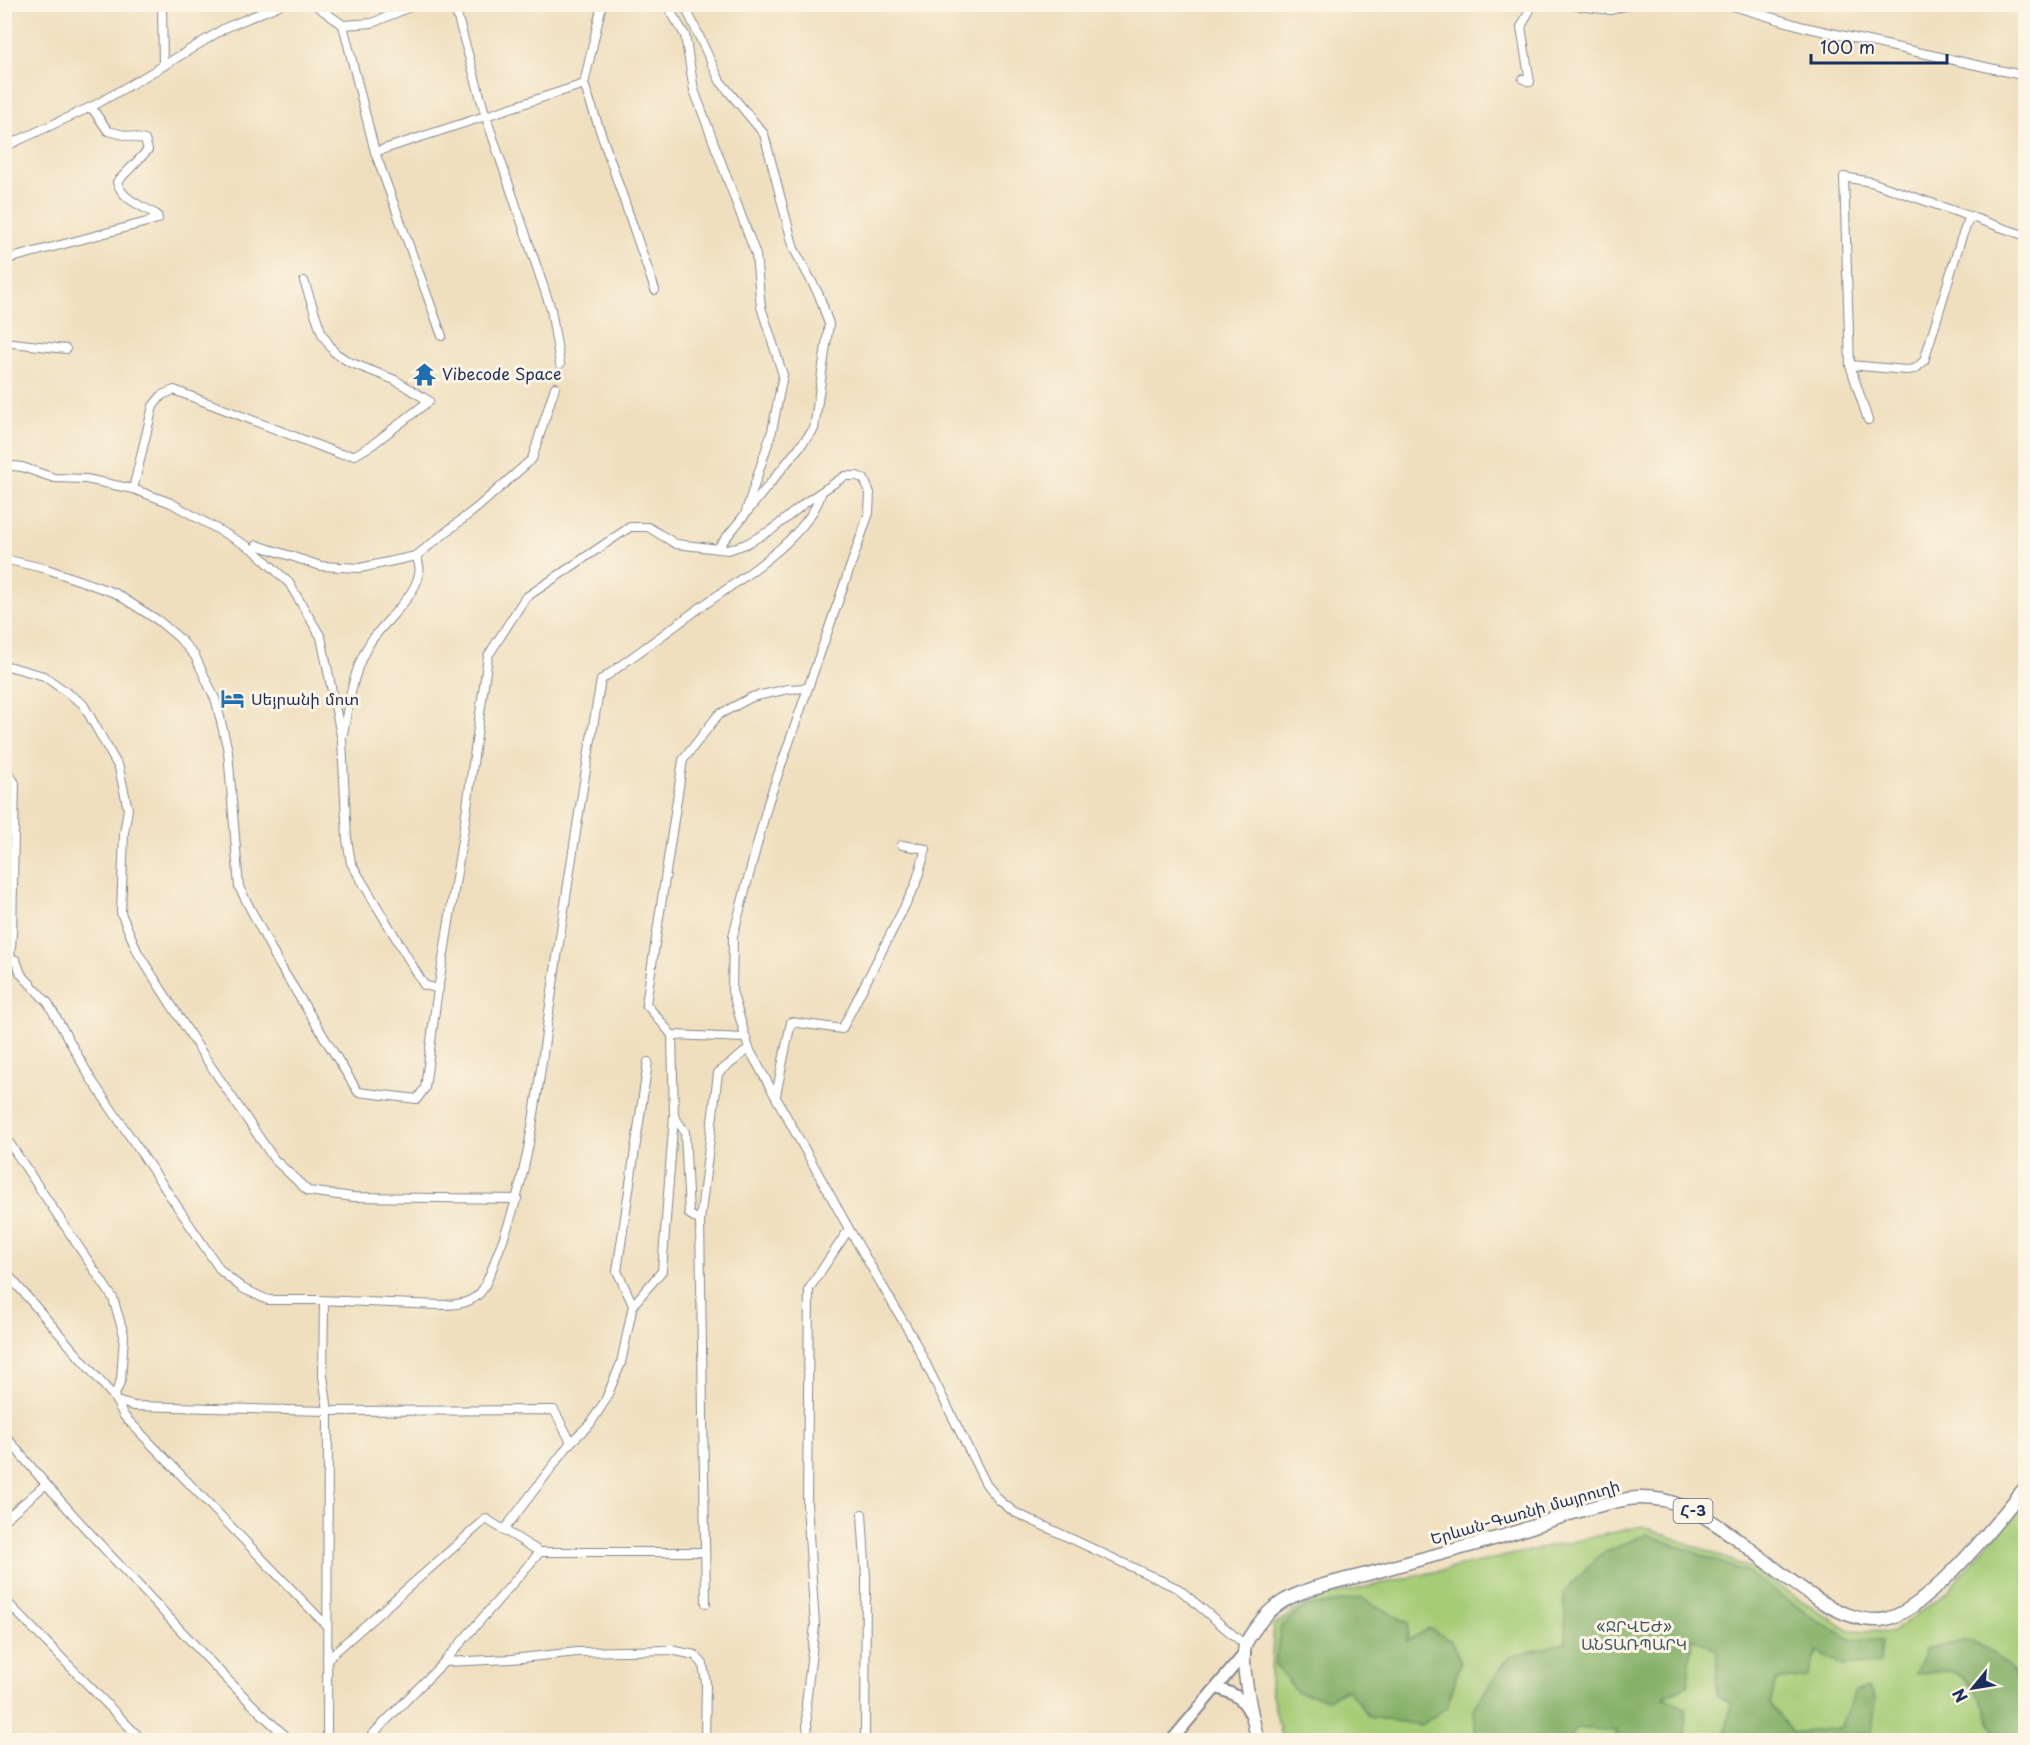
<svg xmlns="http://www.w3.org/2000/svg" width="2030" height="1745" font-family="'Playpen Sans','Noto Sans Armenian',sans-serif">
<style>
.green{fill:#a5cc76;stroke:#607e6a;stroke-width:1.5}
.forest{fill:#84b067;stroke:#507062;stroke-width:1.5}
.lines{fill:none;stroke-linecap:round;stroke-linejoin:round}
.minor-casing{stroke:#85878e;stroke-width:10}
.secondary-casing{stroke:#85878e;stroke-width:14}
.primary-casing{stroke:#85878e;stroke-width:15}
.minor{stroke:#fff;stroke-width:8}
.secondary{stroke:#fff;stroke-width:10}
.primary{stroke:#fff;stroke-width:12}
.labels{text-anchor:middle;stroke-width:6;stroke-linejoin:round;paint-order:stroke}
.shield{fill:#fcf5e5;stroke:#5e6a86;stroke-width:1.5}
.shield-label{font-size:15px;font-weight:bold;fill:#1b2f5e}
.poi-label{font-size:16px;fill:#1b2f5e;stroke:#fcf5e5;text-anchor:start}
.street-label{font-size:16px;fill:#1b2f5e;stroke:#fcf5e5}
.park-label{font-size:16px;fill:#3e5664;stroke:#fcf5e5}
</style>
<rect width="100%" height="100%" fill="#fcf5e5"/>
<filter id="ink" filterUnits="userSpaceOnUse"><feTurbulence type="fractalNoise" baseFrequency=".0167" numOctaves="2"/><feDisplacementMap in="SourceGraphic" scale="12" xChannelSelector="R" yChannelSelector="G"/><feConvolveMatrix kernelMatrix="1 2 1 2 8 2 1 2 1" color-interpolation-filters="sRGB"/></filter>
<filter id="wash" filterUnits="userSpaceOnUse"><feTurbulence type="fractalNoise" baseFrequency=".008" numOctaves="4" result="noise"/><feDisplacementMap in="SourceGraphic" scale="24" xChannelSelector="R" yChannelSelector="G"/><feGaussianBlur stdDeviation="1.35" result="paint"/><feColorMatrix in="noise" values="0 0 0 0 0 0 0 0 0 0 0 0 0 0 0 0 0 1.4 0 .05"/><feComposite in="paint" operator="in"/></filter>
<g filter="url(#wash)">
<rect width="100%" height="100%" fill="#efdfbe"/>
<!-- green -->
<polygon class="green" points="2025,1500 2025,1740 1282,1740 1270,1685 1274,1625 1312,1599 1643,1526 1750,1568 1848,1630 1892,1632 1946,1593"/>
<!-- forest -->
<g class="forest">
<polygon points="1647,1534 1748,1573 1820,1622 1851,1639 1882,1641 1880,1663 1843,1666 1817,1651 1808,1677 1776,1681 1770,1704 1792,1733 1840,1728 1855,1692 1868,1687 1876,1699 1872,1732 1837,1737 1837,1740 1724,1740 1732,1703 1717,1696 1717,1650 1692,1638 1688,1685 1664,1697 1686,1709 1685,1740 1615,1740 1617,1731 1577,1728 1567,1740 1476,1740 1474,1707 1509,1657 1566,1643 1564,1592 1601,1554"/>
<polygon points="1361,1598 1409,1623 1407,1641 1429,1628 1451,1641 1461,1662 1447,1707 1421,1725 1369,1717 1348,1689 1327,1699 1297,1692 1275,1664 1281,1626 1305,1607"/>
<path d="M 1968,1640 L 1993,1652 L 2025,1685 L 2025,1740 L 1998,1740 C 1990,1721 1978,1683 1957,1674 C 1944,1668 1928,1673 1915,1674 L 1925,1650 Z"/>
</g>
</g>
<g filter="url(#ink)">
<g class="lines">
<defs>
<g id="minor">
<polyline points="314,4 343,25 372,23 417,4"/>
<polyline points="454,4 486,117 551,309 560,364"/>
<polyline points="666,4 685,35 694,90 756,255 761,307 783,375 772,431 746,511"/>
<polyline points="684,4 720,81 764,134 794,249 819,295 829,324 814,429 717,549"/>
<polyline points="1561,4 1611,10 1633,4"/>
<polyline points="1726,4 1804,27 2026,76"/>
<polyline points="343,25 375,152 442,336"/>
<polyline points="163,66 225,28 282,4"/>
<polyline points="1523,79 1530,82 1521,27 1533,4"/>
<polyline points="584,84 655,290"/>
<polyline points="4,147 95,105 163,66 162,4"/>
<polyline points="375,152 584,84 602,4"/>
<path d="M 4,260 L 158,219 L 157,215 C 143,206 122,200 117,182 L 148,150 L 145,140 L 108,131 L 91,107"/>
<polyline points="4,342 66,349"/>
<polyline points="1850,365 1906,370 1915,369 1924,361 1961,239 1970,216"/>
<polyline points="1868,420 1850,365 1844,177 1871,182 2026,236"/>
<polyline points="4,465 22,467 54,478 86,479 133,489 171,503 254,550 289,583 321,637 342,740 347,839 351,863 424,985 439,989"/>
<polyline points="133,489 153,406 162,395 174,390 340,454 355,455 372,445 429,401 395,380 349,362 334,352 322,334 304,281"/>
<polyline points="257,545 321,566 360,568 416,556 479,506 532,459 555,387"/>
<polyline points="4,559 47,569 115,593 159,621 179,638 195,656 216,701 228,751 239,887 279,964 358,1092 417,1099 425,1088 436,1003 464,828 488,656 525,598 630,527 648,527 676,544 728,550 746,544 773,529 806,502 845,476 857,476 864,479 870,493 869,513 768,803 733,936 732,991 749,1049 849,1229 913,1338 986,1484 999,1500 1014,1512 1179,1589 1245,1645"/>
<polyline points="4,665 44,676 83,704 119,768 128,809 124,833 121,913 138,953 204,1056 274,1159 308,1191 353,1197 517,1199"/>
<path d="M 343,734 C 349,703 353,668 371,641 C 384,622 415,597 419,574 C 421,567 418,562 416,556"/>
<polyline points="4,767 15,783 12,935 4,1028"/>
<path d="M 10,958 L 16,960 L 21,974 L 48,1003 L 91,1079 L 221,1271 L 242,1288 L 268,1300 L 318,1300 L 439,1305 C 455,1305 474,1304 483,1289 C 489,1279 493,1266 497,1255 C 529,1179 537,1093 549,1012 C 565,901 582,790 601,680 C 633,656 666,633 698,609 C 736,582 807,539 821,494"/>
<polyline points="672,1035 646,1004 683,760 718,715 752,697 788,689 808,688"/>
<polyline points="776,1095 791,1022 842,1029 915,886 926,849 902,845"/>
<polyline points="674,1116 672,1035 746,1038"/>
<polyline points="4,1135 113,1298 124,1335 121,1380 114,1397"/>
<polyline points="700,1221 689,1214 685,1132 674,1116 662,1271 633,1305 621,1363 605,1401 590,1424 571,1442 504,1530 540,1552 704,1552"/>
<polyline points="4,1270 114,1397 124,1416 327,1626"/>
<polyline points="324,1301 323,1376 328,1411 327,1740"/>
<polyline points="633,1305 617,1271 648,1062"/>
<polyline points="116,1401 134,1406 328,1411 554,1410 571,1442"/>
<path d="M 4,1434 C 53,1495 106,1551 159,1607 C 202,1653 244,1699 290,1740"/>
<polyline points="862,1514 866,1578 865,1740"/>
<polyline points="4,1520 45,1485"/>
<polyline points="4,1599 142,1740"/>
<polyline points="706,1603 700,1221 718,1073 749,1049"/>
<polyline points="327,1659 486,1519 504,1530"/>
<polyline points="444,1662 512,1659 577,1652 671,1650 695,1655 703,1664 706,1683 705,1740"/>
<polyline points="367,1740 444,1662 540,1552"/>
<polyline points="808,1740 806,1704 815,1625 807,1504 809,1289 849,1229"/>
</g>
<g id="secondary">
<path d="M 1217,1688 C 1233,1693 1242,1697 1249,1712"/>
<polyline points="1172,1740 1245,1653"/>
</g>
<path id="primary" d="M 1258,1740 C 1253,1722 1240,1663 1245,1646 C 1247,1638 1262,1619 1268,1613 C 1292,1588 1343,1581 1375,1572 C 1416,1560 1456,1550 1497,1538 C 1540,1525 1583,1507 1628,1499 C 1639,1497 1651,1498 1663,1500 C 1738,1516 1811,1624 1880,1620 C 1923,1618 1999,1520 2026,1486"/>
</defs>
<!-- minor casing -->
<use href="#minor" class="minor-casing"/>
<!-- secondary casing -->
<use href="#secondary" class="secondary-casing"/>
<!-- primary casing -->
<use href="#primary" class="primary-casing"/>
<!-- minor -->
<use href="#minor" class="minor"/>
<!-- secondary -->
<use href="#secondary" class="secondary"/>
<!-- primary -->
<use href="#primary" class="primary"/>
</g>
</g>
<!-- icons -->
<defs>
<symbol id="temple-bare" viewBox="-9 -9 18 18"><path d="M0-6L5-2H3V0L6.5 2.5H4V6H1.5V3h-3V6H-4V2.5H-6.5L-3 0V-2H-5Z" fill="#1f6fb2" stroke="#fcf5e5" stroke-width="2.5" paint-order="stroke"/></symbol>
<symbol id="hotel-bare" viewBox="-9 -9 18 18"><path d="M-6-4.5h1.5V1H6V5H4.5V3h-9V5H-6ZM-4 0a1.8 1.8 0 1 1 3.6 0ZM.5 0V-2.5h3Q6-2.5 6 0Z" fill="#1f6fb2" stroke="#fcf5e5" stroke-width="2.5" paint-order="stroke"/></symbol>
</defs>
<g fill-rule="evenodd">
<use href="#temple-bare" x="408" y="358" width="33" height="33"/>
<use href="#hotel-bare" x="216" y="682" width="33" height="33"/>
</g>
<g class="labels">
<!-- shield labels -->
<rect class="shield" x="1673.5" y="1499" width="39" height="24" rx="4.5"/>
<g class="shield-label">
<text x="1693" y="1516">Հ-3</text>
</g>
<!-- poi labels -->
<g class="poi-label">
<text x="442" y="380">Vibecode Space</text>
<text x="251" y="705">Սեյրանի մոտ</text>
</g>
<!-- street labels -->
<g class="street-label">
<text transform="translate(1525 1512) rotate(-16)" y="6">Երևան-Գառնի մայրուղի</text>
</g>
<!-- park labels -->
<g class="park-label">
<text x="1634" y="1632">«ՋՐՎԵԺ»<tspan x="1634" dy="18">ԱՆՏԱՌՊԱՐԿ</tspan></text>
</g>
</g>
<!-- margin -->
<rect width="2030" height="1745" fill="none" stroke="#fcf5e5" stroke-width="24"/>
<!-- north arrow -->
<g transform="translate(1973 1688) rotate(240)" stroke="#fcf5e5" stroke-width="4.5" paint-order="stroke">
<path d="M0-4.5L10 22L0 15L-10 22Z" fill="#1b2f5e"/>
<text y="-9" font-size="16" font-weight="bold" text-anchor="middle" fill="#1b2f5e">N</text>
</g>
<!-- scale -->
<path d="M1811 54v9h136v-9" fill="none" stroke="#1b2f5e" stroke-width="3"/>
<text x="1820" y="54" font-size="18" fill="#1b2f5e" stroke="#fcf5e5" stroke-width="4.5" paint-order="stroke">100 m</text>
</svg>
